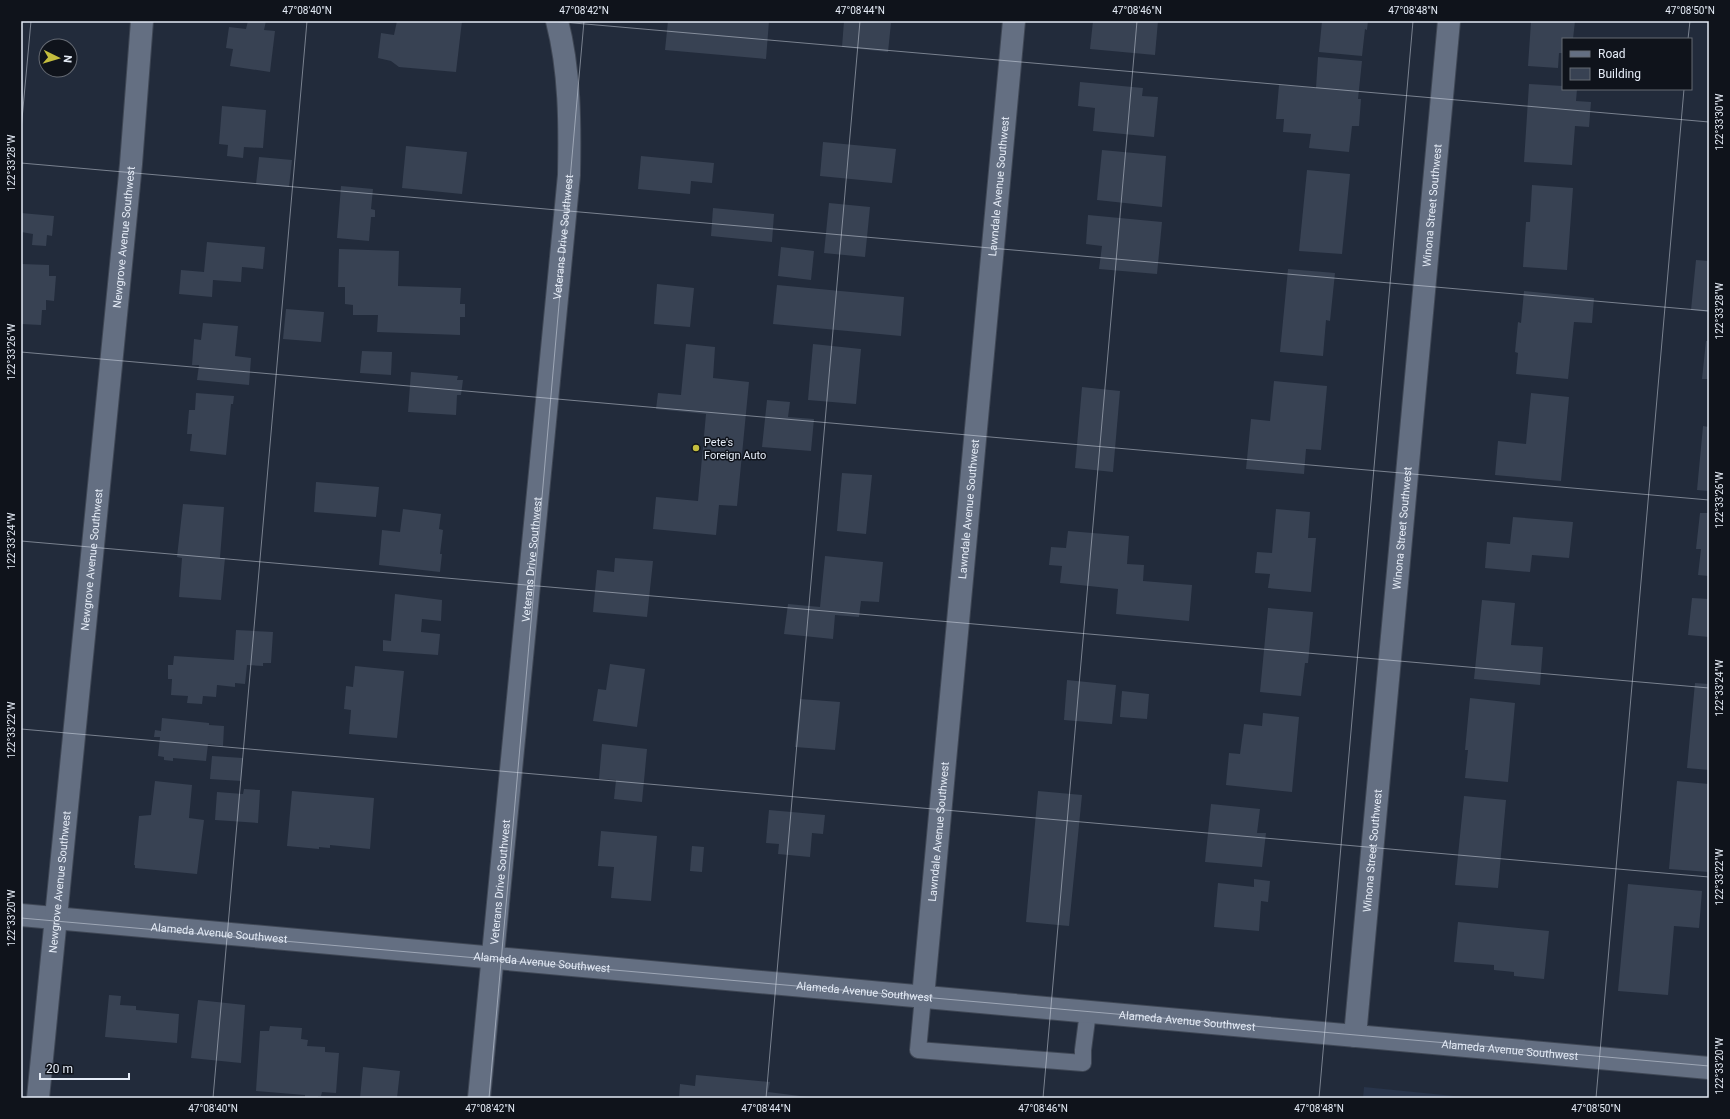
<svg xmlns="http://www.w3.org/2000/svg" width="1730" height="1119" font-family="Roboto,sans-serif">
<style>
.built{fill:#29354b}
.building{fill:#384253}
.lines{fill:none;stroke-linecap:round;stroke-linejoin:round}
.service-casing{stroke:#3f4755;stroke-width:18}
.minor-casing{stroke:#3f4755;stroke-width:24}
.tertiary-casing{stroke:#3f4755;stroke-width:24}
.service{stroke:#646f82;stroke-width:16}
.minor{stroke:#646f82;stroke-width:22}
.tertiary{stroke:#646f82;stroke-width:22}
.ticks{fill:none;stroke:#e5ecf7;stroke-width:1;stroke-opacity:0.45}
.poi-dot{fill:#c4bd3e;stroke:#0f131b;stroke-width:1.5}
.labels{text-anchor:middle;stroke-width:3;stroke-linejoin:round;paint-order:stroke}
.street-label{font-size:11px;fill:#e5ecf7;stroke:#0f131b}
.poi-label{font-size:11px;fill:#e5ecf7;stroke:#0f131b;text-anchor:start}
.neatline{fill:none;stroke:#e5ecf7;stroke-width:1.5}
.ticks-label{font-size:10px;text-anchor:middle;fill:#e5ecf7}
</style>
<rect width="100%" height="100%" fill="#222b3b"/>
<!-- built -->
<polygon class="built" points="1364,1087 1474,1098 1363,1098"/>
<!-- building -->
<g class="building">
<polygon points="248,21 266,21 264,30 275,31 270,72 230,66 233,49 226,48 229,27 246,29"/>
<polygon points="397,21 462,21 456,72 399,67 391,61 378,58 381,33 394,35"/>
<polygon points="668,21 769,21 766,59 665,50"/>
<polygon points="844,21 891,23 888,52 842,47"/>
<polygon points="1093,21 1158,21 1155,55 1090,49"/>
<polygon points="1322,21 1368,21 1367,30 1365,29 1362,56 1319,52"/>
<polygon points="1575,21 1573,39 1563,39 1563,53 1559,53 1558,68 1528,66 1531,22"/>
<polygon points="1318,57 1362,61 1358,99 1361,99 1359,126 1352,126 1349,152 1309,148 1311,134 1283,132 1284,119 1276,119 1279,85 1316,88"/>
<polygon points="1080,82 1143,88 1142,96 1158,97 1154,137 1093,131 1095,108 1078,106"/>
<polygon points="1529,84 1563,86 1563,89 1577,89 1576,101 1591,102 1589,127 1575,126 1572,165 1524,162"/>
<polygon points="222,106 266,110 263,148 244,147 243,158 227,156 228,145 219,144"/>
<polygon points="823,142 896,149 892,183 820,176"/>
<polygon points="406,146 467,152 462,194 402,188"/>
<polygon points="1102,150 1166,156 1162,207 1097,200"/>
<polygon points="641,156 714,163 712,183 691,181 690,194 638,189"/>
<polygon points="259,157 292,160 289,187 256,184"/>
<polygon points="1307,170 1350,174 1342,254 1299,251"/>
<polygon points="1532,185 1573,188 1567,270 1523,267 1526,222 1530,222"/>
<polygon points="341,186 373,189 371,209 375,210 375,217 371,217 369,241 337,238"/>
<polygon points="829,203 870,207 865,257 824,253"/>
<polygon points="713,208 774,214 772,242 711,236"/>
<polygon points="21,213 54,216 52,236 47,235 46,246 32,245 33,234 21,232"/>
<polygon points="1088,215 1162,222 1157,274 1099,269 1102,246 1086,244"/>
<polygon points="207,242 265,247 263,269 242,267 241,282 213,280 212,297 179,294 181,270 204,272"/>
<polygon points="781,247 814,251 811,280 778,276"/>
<polygon points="339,249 399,251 398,286 461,288 460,304 465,304 465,317 460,317 460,335 377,332 378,315 353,315 353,305 345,304 345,287 338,287"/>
<polygon points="1696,260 1709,261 1709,312 1691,310"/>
<polygon points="21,264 49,265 49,276 56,276 54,301 46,300 46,310 42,310 41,325 21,324"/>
<polygon points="1288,269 1335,273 1330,321 1326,320 1323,356 1280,352"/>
<polygon points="657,284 694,288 690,327 654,324"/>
<polygon points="777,285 904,297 901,336 773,324"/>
<polygon points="1524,291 1594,298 1592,323 1574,322 1568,379 1516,374 1518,353 1515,352 1518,322 1521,323"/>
<polygon points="286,309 324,312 321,342 283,339"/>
<polygon points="203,323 238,326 235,356 251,358 249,385 197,380 199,365 192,365 194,339 201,340"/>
<polygon points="1706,341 1709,341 1709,379 1702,379"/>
<polygon points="686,344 715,347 713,378 749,382 737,506 719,505 716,535 653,529 656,497 698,501 706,414 656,409 658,393 681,395"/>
<polygon points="813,344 861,349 856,404 808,400"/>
<polygon points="362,351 392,352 391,375 360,373"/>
<polygon points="411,372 458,376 457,380 463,380 461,395 457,395 456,415 408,412"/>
<polygon points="1274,381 1327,386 1321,450 1306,449 1304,474 1246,469 1251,419 1270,421"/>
<polygon points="1082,387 1120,391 1113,472 1075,468"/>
<polygon points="196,393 234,396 233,404 231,404 226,455 190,451 192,434 187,434 189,410 195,410"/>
<polygon points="1531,393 1569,397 1561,481 1495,475 1498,441 1526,444"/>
<polygon points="767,400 790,402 788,417 814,419 811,451 762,447"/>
<polygon points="1703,426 1709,427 1709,491 1697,490"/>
<polygon points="842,473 872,475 866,534 837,531"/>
<polygon points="316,482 379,487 376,517 314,512"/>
<polygon points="183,504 224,507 220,558 225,558 221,600 179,597 182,558 177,557"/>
<polygon points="403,509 441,514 439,529 443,530 440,554 442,554 440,572 379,565 382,530 400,532"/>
<polygon points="1276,509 1310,512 1308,538 1316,538 1311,592 1268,588 1270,574 1255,573 1257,552 1272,553"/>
<polygon points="1700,513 1709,513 1709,576 1698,575 1701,549 1696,549"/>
<polygon points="1513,517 1573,522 1569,558 1532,555 1530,572 1485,568 1487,542 1510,544"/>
<polygon points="1068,531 1129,536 1127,564 1144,565 1143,581 1192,585 1189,621 1116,614 1118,589 1060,583 1062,566 1049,565 1051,547 1066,548"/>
<polygon points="825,556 883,562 879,602 861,601 859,617 835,615 833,639 784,634 788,604 820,607"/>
<polygon points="615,558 653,561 647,617 593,612 597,570 614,572"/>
<polygon points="395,594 442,600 441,621 422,619 421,632 440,634 438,655 383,651 383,640 391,641"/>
<polygon points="1692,598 1709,599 1709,637 1688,635"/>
<polygon points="1482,600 1515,603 1511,645 1543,647 1540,685 1474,679"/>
<polygon points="1268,608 1313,612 1308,663 1305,663 1301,696 1260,692"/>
<polygon points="236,630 273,632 271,663 263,663 263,666 247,665 245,684 235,683 235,687 217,685 216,697 203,696 202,704 187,703 188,696 171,695 172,679 168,679 168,665 173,665 174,656 234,660"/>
<polygon points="610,664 645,669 637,727 593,721 598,689 606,690"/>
<polygon points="355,666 404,671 397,738 349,734 351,710 344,709 346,686 353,687"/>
<polygon points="1067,680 1116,685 1112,724 1064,720"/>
<polygon points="1695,683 1709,684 1709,770 1687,768"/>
<polygon points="1122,691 1149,694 1147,719 1120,717"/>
<polygon points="1470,698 1515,703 1508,782 1465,778 1468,750 1465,750"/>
<polygon points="800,699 840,702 835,750 795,747"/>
<polygon points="1263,713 1299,717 1292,792 1226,785 1229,753 1240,754 1244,724 1262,726"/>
<polygon points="162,718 209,723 209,725 224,726 223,746 208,744 206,761 173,758 173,761 164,760 164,757 158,756 160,737 154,737 155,730 161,731"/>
<polygon points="602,744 647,749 642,802 614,799 616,780 599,779"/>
<polygon points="212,756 243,758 241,781 210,779"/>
<polygon points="155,781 192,785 189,818 204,820 197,874 135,868 135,865 134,865 139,816 151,815"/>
<polygon points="1677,781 1709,784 1709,872 1669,869"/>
<polygon points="244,789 260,790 258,823 215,820 217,792 243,794"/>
<polygon points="292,791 374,798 370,849 330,845 330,848 319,847 319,849 287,846"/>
<polygon points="1038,791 1082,795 1069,926 1026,922"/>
<polygon points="1464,796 1506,800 1498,888 1455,885"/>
<polygon points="1211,804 1260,809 1257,833 1266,833 1262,867 1205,862"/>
<polygon points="769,810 825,815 823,834 812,833 810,857 778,854 779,844 766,843"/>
<polygon points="601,831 657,836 651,901 611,898 614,867 598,866"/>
<polygon points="692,846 704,847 702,872 690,871"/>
<polygon points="1254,879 1270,881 1268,902 1261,901 1259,931 1214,927 1218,883 1254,887"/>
<polygon points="1628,884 1702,891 1699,928 1674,926 1668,995 1618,991"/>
<polygon points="1458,922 1549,931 1544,979 1514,976 1514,972 1494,970 1494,965 1454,962"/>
<polygon points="109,995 121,996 120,1005 136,1006 136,1010 179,1014 177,1043 105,1037"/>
<polygon points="198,1000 245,1005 241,1063 191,1058"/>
<polygon points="270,1026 302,1028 301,1039 308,1040 307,1046 325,1047 325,1052 339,1053 336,1093 322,1092 321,1096 318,1096 318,1098 305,1098 305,1095 256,1091 260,1031 269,1031"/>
<polygon points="363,1067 400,1071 397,1098 360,1098"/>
<polygon points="696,1075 770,1082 768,1092 816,1098 679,1098 680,1084 695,1086"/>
</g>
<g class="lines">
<defs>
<polyline id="service" points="923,997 918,1050 1083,1063 1083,1050 1088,1012"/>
<g id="minor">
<path id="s1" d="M 21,915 L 1709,1068"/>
<path id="s2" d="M 923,997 L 1014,21"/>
<path id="s3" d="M 1355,1036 L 1449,21"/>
<path id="s4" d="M 38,1098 L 131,164 L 142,21"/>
</g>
<g id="tertiary">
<path id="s5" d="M 479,1098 L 569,175 C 570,124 570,71 557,21"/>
</g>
</defs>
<!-- service casing -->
<use href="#service" class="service-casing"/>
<!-- minor casing -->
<use href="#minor" class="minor-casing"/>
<!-- tertiary casing -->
<use href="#tertiary" class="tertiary-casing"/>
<!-- service -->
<use href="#service" class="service"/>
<!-- minor -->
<use href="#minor" class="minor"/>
<!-- tertiary -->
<use href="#tertiary" class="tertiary"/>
</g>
<!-- ticks -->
<path class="ticks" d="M 551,21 L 1709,122M 1688,39 L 1690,21M 21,130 L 31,21M 21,163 L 1709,311M 21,352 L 1709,500M 21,541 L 1709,688M 21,729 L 1709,877M 21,918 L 1709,1066M 213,1098 L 307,21M 489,1098 L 584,21M 766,1098 L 860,21M 1043,1098 L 1137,21M 1319,1098 L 1413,21M 1596,1098 L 1684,89"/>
<!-- markers -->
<circle class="poi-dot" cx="696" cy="448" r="4"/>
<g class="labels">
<!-- street labels -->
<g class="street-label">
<text dy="4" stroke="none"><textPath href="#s2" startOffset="814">Lawndale Avenue Southwest</textPath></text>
<text dy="4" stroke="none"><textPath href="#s3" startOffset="834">Winona Street Southwest</textPath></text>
<text dy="4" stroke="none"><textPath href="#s4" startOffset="865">Newgrove Avenue Southwest</textPath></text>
<text dy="4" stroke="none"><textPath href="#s5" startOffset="865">Veterans Drive Southwest</textPath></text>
<text dy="4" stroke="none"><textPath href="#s2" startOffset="490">Lawndale Avenue Southwest</textPath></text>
<text dy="4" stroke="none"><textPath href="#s3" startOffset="510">Winona Street Southwest</textPath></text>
<text dy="4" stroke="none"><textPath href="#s5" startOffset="541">Veterans Drive Southwest</textPath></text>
<text dy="4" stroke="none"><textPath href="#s4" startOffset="541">Newgrove Avenue Southwest</textPath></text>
<text dy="4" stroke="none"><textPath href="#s2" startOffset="166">Lawndale Avenue Southwest</textPath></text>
<text dy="4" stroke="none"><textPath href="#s3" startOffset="186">Winona Street Southwest</textPath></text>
<text dy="4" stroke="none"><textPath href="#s4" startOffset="217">Newgrove Avenue Southwest</textPath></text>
<text dy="4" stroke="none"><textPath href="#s5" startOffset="217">Veterans Drive Southwest</textPath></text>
<text dy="4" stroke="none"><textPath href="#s1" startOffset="199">Alameda Avenue Southwest</textPath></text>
<text dy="4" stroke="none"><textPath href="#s1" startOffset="523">Alameda Avenue Southwest</textPath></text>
<text dy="4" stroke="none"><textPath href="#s1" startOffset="847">Alameda Avenue Southwest</textPath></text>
<text dy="4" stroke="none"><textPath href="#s1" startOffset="1171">Alameda Avenue Southwest</textPath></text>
<text dy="4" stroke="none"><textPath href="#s1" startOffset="1495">Alameda Avenue Southwest</textPath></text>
</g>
<!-- poi labels -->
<g class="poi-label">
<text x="704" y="446">Pete's<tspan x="704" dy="13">Foreign Auto</tspan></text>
</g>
</g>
<!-- border -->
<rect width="1730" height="1119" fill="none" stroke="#0f131b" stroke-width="44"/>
<!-- legend -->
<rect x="1562" y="38" width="130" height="52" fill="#0f131b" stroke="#656a73"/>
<rect x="1570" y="51" width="20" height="6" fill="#646f82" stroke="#656a73"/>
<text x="1598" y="58" font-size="12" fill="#e5ecf7">Road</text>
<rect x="1570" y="68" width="20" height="12" fill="#384253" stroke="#656a73"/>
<text x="1598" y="78" font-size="12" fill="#e5ecf7">Building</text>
<!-- north arrow -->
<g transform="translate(58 58) rotate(95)"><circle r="19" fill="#0f131b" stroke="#656a73"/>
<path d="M0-3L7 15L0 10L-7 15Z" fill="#c4bd3e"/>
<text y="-6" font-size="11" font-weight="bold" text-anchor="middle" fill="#e5ecf7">N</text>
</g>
<!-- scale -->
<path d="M40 1073v6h89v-6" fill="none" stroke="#e5ecf7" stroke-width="2"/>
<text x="46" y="1073" font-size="12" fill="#e5ecf7" stroke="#0f131b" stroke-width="3" paint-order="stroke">20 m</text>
<rect x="22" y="22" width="1686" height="1075" class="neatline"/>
<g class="ticks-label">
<text x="307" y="14">47°08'40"N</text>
<text x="584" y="14">47°08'42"N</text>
<text x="860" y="14">47°08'44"N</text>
<text x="1137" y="14">47°08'46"N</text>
<text x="1413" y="14">47°08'48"N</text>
<text x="1690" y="14">47°08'50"N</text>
<text transform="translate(1719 122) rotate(-90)" y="4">122°33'30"W</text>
<text transform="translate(11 163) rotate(-90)" y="4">122°33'28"W</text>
<text transform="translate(1719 311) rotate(-90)" y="4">122°33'28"W</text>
<text transform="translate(11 352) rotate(-90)" y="4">122°33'26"W</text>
<text transform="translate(1719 500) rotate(-90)" y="4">122°33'26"W</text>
<text transform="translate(11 541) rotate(-90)" y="4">122°33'24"W</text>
<text transform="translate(1719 688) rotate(-90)" y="4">122°33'24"W</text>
<text transform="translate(11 730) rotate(-90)" y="4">122°33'22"W</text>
<text transform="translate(1719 877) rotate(-90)" y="4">122°33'22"W</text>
<text transform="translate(11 918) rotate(-90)" y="4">122°33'20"W</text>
<text transform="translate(1719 1066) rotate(-90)" y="4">122°33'20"W</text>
<text x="213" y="1112">47°08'40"N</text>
<text x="490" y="1112">47°08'42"N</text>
<text x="766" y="1112">47°08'44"N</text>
<text x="1043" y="1112">47°08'46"N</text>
<text x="1319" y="1112">47°08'48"N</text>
<text x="1596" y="1112">47°08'50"N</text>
</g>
</svg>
